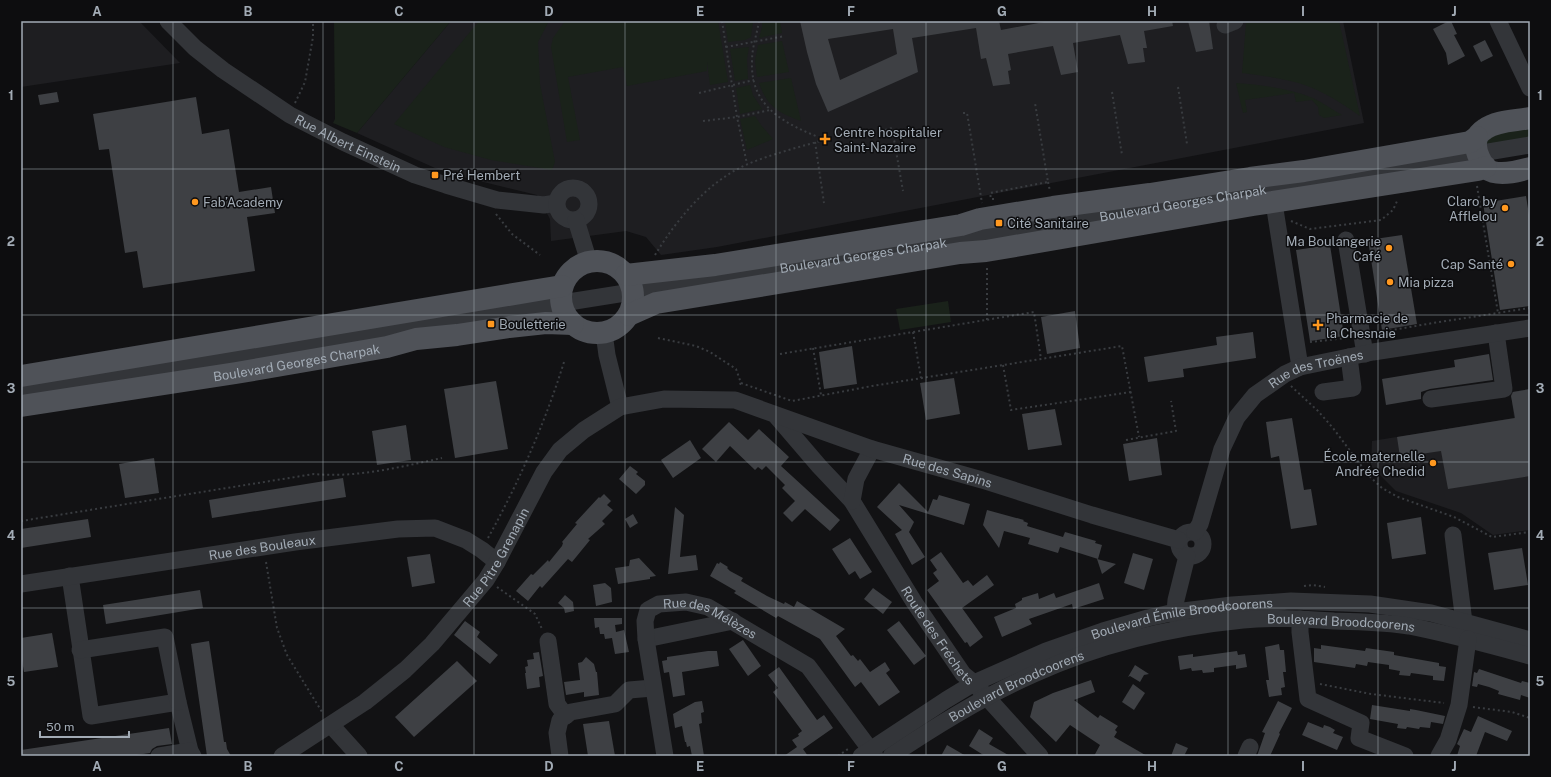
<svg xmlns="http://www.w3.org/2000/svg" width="1551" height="777" font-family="'Public Sans',sans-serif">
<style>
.built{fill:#1e1e21}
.green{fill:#1a221a}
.building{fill:#3e4044;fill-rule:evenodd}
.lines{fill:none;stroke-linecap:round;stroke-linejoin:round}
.path{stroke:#393c40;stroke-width:2;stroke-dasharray:2 3;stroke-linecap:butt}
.minor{stroke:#333539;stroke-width:17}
.major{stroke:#4f5258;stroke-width:22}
.grid{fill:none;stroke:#a2abb5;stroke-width:1;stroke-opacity:0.55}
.poi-dot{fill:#ff981f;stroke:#0d0d0f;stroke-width:1.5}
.labels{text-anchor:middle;stroke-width:3;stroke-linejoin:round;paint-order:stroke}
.poi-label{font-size:13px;fill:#a2abb5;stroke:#0d0d0f;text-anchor:start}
.street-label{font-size:13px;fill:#a2abb5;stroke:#0d0d0f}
.neatline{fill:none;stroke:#a2abb5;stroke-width:1.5}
.grid-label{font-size:13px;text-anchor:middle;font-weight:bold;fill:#a2abb5}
</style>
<rect width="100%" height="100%" fill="#121214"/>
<!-- built -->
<g class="built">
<polygon points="21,21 139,21 180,63 21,87"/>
<polygon points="451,21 1343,21 1364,123 717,247 661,255 646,237 626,231 551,241 550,219 537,195 463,177 435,168 357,133"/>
<polygon points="1530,389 1530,530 1493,535 1461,513 1396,491 1371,466 1372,441 1514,418 1511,392"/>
</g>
<!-- green -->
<g class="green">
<polygon points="334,21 451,21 357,133 333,123 335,119"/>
<polygon points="479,21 549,21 538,42 540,84 555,162 552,170 491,160 444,147 394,124"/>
<polygon points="565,21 718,21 728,82 710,85 707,62 707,71 627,86 623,67 568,77 580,140 567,142 551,47 553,38"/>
<polygon points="725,21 753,21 751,37 745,40 728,42"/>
<polygon points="762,21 780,21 782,33 759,38 762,27"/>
<path d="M 1301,21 L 1339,21 L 1360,116 C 1348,108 1337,100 1325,94 C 1300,80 1270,77 1242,73 L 1246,23 L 1289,23 Z"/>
<polygon points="782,41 789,72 757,77 755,61 758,45"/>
<polygon points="749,47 747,60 748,79 735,81 730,49"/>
<path d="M 791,78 L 801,121 C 779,113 767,107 759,83 Z"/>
<path d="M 1236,83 C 1262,85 1289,88 1313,98 C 1323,103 1333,110 1342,115 L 1324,118 L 1319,115 L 1318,107 L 1312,100 L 1296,102 L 1294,93 L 1245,100 L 1247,112 L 1243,113 Z"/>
<polygon points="750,85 753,95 762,109 740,114 736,88"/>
<polygon points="755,116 761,125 773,139 747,150 740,119"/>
<path d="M 1530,126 L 1530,140 L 1484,147 C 1491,129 1513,129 1530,126 Z"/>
<polygon points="948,301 951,322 900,330 896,309"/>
</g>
<!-- building -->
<g class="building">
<path d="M 800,21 L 999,21 L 1001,30 L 1044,22 L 1044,21 L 1172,21 L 1173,26 L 1144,31 L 1147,48 L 1143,48 L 1145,62 L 1128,64 L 1120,35 L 1073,43 L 1078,72 L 1061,75 L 1053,46 L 1008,54 L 1011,70 L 1008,71 L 1010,84 L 993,86 L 986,58 L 981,59 L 976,28 L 912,38 L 918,72 L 828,112 L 816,84 L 807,52 ZM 893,29 L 897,54 L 840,80 L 828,39 Z"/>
<polygon points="1188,21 1209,21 1213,49 1196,52"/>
<polygon points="1449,21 1451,21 1457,34 1454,35 1465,56 1448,65 1446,53 1433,29"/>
<polygon points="1485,40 1493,56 1481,62 1473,46"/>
<polygon points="57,92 59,102 40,105 38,95"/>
<polygon points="196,97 202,134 229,129 239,192 271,187 275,213 247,217 255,271 143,288 137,251 125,253 109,149 99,150 93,114"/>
<polygon points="1526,196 1530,221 1530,306 1500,310 1483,203"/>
<polygon points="1402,235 1417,324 1382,330 1368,240"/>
<polygon points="1330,245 1344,336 1310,341 1296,250"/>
<polygon points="1075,311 1080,348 1047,354 1041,317"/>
<polygon points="1253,332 1256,358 1183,369 1184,377 1148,382 1144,357 1217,345 1216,337"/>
<polygon points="852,346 857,384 824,389 819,352"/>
<polygon points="1489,354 1493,380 1430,389 1421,392 1421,399 1386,405 1382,379 1455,367 1454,360"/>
<polygon points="954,378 960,414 926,420 920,383"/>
<polygon points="496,381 508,449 455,458 444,389"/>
<polygon points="1530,389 1530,476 1448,489 1441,451 1400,457 1397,437 1515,418 1511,396 1513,392"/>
<polygon points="1055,409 1062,445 1028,450 1022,414"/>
<polygon points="1292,418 1304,490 1311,489 1317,525 1291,529 1279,456 1271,458 1266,422"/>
<polygon points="729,422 748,440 759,429 789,457 781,466 840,520 830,531 805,509 792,522 783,513 795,501 782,488 785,485 766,466 762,470 758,467 755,470 730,446 716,462 702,449"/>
<polygon points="406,425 411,460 377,465 372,431"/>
<polygon points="1157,438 1162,475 1129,481 1123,444"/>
<polygon points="690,440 701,458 673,478 661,460"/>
<polygon points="154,458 159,493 125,498 119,464"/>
<polygon points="630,466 638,472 636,474 645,481 645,485 636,494 619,479"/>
<polygon points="343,478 346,497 212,518 209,500"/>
<polygon points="899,483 928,512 933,499 937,500 939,495 970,504 964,525 899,505 914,522 909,532 925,557 912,565 895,534 902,530 877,507"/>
<polygon points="604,494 611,501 607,505 613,510 602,521 605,524 588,539 590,540 572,562 568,559 542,588 540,586 528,601 516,591 531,574 533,575 548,560 549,562 562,546 563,543 562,542 577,524 575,523 599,497 600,498"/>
<polygon points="675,507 684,515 680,557 696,555 698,570 668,574"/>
<polygon points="987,510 1024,520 1023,521 1028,523 1027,526 1063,537 1065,532 1096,541 1095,543 1102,545 1098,559 1060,547 1058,553 1028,544 1030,538 1004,531 999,548 983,525"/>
<polygon points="633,514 638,523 630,528 625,519"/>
<polygon points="1421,517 1426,554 1392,559 1387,523"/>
<polygon points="88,519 91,537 21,548 21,529"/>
<polygon points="850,538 872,572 860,579 855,571 849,575 832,549"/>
<polygon points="1522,548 1528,585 1494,590 1488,553"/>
<polygon points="941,552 963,583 968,580 973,586 987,575 994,585 962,608 983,637 970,647 967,642 965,643 927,590 939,581 933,573 937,570 930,560"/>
<polygon points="1133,553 1153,559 1144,590 1124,583"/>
<polygon points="430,554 435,583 412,587 407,557"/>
<polygon points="639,558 656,576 650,577 650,579 618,584 615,568 629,566 630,560"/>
<polygon points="1097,559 1116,564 1102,574"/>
<polygon points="720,562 728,567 727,568 730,571 743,578 741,581 767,596 784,604 785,602 794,607 797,601 845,629 836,636 851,656 853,655 858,661 860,659 870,672 885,662 890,670 886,673 900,692 879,706 861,682 855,687 820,639 778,616 776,618 734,593 736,591 710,576 717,563 719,564"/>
<polygon points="605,583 611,588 612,602 596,606 593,585"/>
<polygon points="1099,583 1104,599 1073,609 1072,604 1029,619 1032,624 1002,637 994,617 1016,608 1015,604 1022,600 1022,598 1038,593 1039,599 1054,593 1056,598"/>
<polygon points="873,588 892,602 883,614 864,599"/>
<polygon points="200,590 203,608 106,624 103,605"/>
<polygon points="565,595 573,602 574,611 565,613 564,608 558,603"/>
<polygon points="594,618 622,618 622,624 615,625 616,632 624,630 629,652 615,654 612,638 605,639 604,634 600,634 599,627 595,628"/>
<polygon points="465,621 480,632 477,637 498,655 490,664 454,635"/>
<polygon points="899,621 926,656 914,665 887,630"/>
<polygon points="52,633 58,667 24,672 21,655 21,638"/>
<polygon points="743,640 761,666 748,676 729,649"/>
<polygon points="209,641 224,742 226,742 227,749 231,756 207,756 191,644"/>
<polygon points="1279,644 1280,650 1284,650 1286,672 1283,672 1285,687 1281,688 1282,695 1269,697 1266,680 1269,680 1265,647"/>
<polygon points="1321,645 1365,651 1366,648 1394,652 1394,655 1439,663 1439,666 1446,667 1444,681 1433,680 1433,676 1411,673 1410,676 1399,675 1400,671 1389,669 1389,665 1368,662 1367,666 1356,664 1355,668 1314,662 1314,648 1321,649"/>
<polygon points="708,651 717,651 719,666 682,672 685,695 673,697 669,672 664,673 662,661 667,660 667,657"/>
<polygon points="1237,651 1238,655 1245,654 1247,667 1236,669 1236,665 1214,668 1214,672 1203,673 1202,670 1192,671 1191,668 1180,670 1178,656 1193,654 1193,657"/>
<polygon points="539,652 543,676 539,677 540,687 527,689 525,673 526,673 525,667 528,666 527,660 534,659 533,653"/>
<polygon points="586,657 594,664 596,672 597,672 599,695 584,697 584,692 566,695 564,682 580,680 578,663 582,662"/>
<polygon points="457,661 477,681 414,737 395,717"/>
<polygon points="1135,665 1149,674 1144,675 1140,682 1130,676 1128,677"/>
<polygon points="779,667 817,720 824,715 833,728 803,749 808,756 784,756 797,747 792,740 799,736 798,734 802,731 773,692 778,688 768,675"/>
<polygon points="1479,669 1521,683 1522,681 1530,683 1530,698 1521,695 1520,700 1498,694 1499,691 1489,687 1478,684 1477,687 1472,686 1474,672 1477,673"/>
<polygon points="1091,680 1095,692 1074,700 1098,718 1100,715 1118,726 1115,730 1117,732 1114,737 1147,756 1094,756 1100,745 1070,725 1056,742 1030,717 1034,702 1053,693"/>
<polygon points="1133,684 1145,693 1134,710 1122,702"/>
<polygon points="702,701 704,712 701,713 702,723 699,724 704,756 692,756 690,746 687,747 686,742 685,742 682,726 675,728 673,714 695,702"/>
<polygon points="1278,701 1292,708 1279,733 1280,734 1270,756 1257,756 1265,733 1262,732"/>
<polygon points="1372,705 1410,711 1410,709 1416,710 1445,716 1443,724 1431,722 1430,728 1420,727 1419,729 1407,727 1406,729 1397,728 1398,724 1370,719"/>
<polygon points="1478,716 1512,731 1507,741 1485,732 1476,756 1457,756 1460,746 1457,744 1464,729 1471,732"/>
<polygon points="609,721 615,756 588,756 583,724"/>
<polygon points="1308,722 1323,728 1324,725 1330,727 1335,730 1333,733 1343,737 1337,750 1302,735"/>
<polygon points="169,728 172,744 157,746 152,749 150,753 130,756 21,756 21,750"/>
<polygon points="979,729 993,738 989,744 1010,756 985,756 969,746"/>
<polygon points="1176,743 1188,748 1184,756 1171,756"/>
<polygon points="947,745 966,756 941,756"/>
</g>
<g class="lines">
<!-- path -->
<g class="path">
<polyline points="722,21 737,117 747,164"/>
<path d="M 759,21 C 757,34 752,47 752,61 C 750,108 786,124 823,139"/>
<polyline points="726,47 785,36"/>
<polyline points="1178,87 1187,144"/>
<polyline points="1112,92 1122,155"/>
<polyline points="699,93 754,80"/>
<polyline points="295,103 305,82 313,37 313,21"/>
<polyline points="963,113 967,113 982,203"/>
<polyline points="703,121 737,117 770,110"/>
<polyline points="885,130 892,128 903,191"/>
<polyline points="815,142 824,203"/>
<polyline points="1048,182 1050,191"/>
<polyline points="1477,186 1498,313"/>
<polyline points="994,199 991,199 990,193 1048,182 1035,103"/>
<polyline points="496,214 512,234 540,255"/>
<polyline points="1291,221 1310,229 1381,220 1393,210 1398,199"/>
<path d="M 655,255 C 677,219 708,181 748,164 C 772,154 799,147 824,140"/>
<polyline points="987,268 987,320"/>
<polyline points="913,332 921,378"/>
<polyline points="1375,333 1433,323 1530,308"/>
<polyline points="658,338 696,346 710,352 736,369 741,383 738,387"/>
<polyline points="1310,342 1347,338"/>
<polyline points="813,348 821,395"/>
<polyline points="780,354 1034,312 1041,359"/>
<polyline points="1003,365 1011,410 1131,392"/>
<polyline points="741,383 792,401 872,386 1122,346 1139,437"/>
<polyline points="1291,386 1318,411 1333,428 1369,476 1382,488 1398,497 1454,517 1492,537 1530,532"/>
<polyline points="1126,440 1176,431 1171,401"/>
<path d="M 21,521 L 314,474 C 357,478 400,467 442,458"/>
<path d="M 488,538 C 519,482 545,423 564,362"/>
<polyline points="266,562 277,628 287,655 322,712"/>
<polyline points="1304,586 1313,585 1325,587"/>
<polyline points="497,587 535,614 542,629"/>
<polyline points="1320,684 1371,694 1444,703"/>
<polyline points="1473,707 1512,712 1530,718"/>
<polyline points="838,756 848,749"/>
</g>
<!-- minor -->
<g class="minor">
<path id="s1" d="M 168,21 L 195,48 L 223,70 L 290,115 L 343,142 L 415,175 L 446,185 L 497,200 L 544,205 L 556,203"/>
<polyline points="1498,21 1530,88"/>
<polyline points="1225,25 1235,21"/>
<circle cx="573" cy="204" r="16"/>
<polyline points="1274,203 1300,367"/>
<polyline points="576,220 589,262"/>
<polyline points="1346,240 1365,354"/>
<polyline points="604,333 607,355 620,407"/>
<path id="s2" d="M 21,391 L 531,308 L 1002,233 L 1530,145"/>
<polyline points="1323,392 1353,388 1349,357"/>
<polyline points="1431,399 1504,389 1496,333"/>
<path id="s3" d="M 777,417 L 819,466 L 852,501 L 914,602 L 963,674 L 974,683 L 1040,756"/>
<polyline points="852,501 856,479 872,449"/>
<circle cx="1191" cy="544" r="12"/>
<path id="s4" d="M 1195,532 L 1200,524 L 1222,449 L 1237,417 L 1255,395 L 1285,374 L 1300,367 L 1373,352 L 1530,328"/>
<polyline points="1453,535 1464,622"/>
<polyline points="70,576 91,716 178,702 190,751"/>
<path id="s5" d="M 21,584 L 295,542 L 398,529 L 435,528 L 466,540 L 482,550 L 497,562"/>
<polyline points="1300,619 1300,632 1308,699 1361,723 1359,738 1405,756"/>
<polyline points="1179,623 1175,612 1176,600 1187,556"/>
<polyline points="646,639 733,621"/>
<polyline points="548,641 557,704 566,716"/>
<polyline points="80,650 165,637 178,702"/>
<polyline points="331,725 359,756"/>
<polyline points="159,756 190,751 193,756"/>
<path id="s6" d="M 282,756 L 365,702 L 405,670 L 432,644 L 486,580 L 497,562 L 544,472 L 560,450 L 584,430 L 620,407 L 664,399 L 735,400 L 872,449 L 982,480 L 1092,515 L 1179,540"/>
<polyline points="560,756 557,733 560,720 571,712 615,704 629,690 653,688"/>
<path id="s7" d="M 665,756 L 646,639 L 645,621 L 648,610 L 659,604 L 686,602 L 708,607 L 808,666 L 875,756"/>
<path id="s8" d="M 861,756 L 946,700 L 974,683 L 1046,651 L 1103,631 L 1148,618 L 1175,612 L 1232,605 L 1291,601 L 1370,604 L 1431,613 L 1530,640"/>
<path id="s9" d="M 891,756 C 937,725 984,696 1034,674 C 1100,644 1172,627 1243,620 C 1273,617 1304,619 1334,621 C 1359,622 1384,622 1409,626 C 1450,634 1490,645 1530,656"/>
<polyline points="1246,756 1250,747"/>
<polyline points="1439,756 1448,740 1459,705 1468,639"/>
</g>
<!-- major -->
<g class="major">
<path d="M 1530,118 C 1516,121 1497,120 1485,129 C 1482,131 1478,134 1477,138 C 1473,149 1482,169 1493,172 C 1505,175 1519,171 1530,168"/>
<circle cx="597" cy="297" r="36"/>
<polyline points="626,275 715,265 961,225 980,219 1053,207 1150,194 1250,178 1304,171 1470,142 1477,137"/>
<polyline points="629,315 656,303 960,253 986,251 1253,205 1478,170 1486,167"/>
<polyline points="21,376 562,286"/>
<path id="s10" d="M 21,406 L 236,373 L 387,347 L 416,339 L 457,335 L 509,327 L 546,323 L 573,324"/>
</g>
</g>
<!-- grid -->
<path class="grid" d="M 173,21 L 173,756M 323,21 L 323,756M 474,21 L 474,756M 625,21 L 625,756M 776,21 L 776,756M 926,21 L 926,756M 1077,21 L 1077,756M 1228,21 L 1228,756M 1378,21 L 1378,756M 21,169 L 1530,169M 21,315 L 1530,315M 21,462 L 1530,462M 21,608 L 1530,608"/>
<!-- markers -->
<g class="poi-dot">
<path d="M823 133h4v4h4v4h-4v4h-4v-4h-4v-4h4z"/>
<rect x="431" y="171" width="8" height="8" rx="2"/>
<circle cx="195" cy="202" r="4"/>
<circle cx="1505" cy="208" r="4"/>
<rect x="995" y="219" width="8" height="8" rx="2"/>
<circle cx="1389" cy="248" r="4"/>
<circle cx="1511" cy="264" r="4"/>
<circle cx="1390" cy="282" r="4"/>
<rect x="487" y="320" width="8" height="8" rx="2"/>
<path d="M1316 319h4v4h4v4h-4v4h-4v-4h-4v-4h4z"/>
<circle cx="1433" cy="463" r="4"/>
</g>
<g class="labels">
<!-- poi labels -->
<g class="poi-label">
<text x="834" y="137">Centre hospitalier<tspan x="834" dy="15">Saint-Nazaire</tspan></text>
<text x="443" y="180">Pré Hembert</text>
<text x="1497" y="206" text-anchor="end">Claro by<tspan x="1497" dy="15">Afflelou</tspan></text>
<text x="203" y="207">Fab’Academy</text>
<text x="1007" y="228">Cité Sanitaire</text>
<text x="1381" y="246" text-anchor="end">Ma Boulangerie<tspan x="1381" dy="15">Café</tspan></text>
<text x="1503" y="269" text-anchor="end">Cap Santé</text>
<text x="1398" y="287">Mia pizza</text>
<text x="1326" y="323">Pharmacie de<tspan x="1326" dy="15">la Chesnaie</tspan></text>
<text x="499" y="329">Bouletterie</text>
<text x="1425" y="461" text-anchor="end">École maternelle<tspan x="1425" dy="15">Andrée Chedid</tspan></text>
</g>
<!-- street labels -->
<g class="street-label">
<text dy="5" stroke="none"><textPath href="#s1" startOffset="219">Rue Albert Einstein</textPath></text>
<text dy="5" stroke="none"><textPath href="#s2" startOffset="1177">Boulevard Georges Charpak</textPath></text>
<text dy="5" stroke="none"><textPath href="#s2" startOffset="853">Boulevard Georges Charpak</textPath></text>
<text dy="5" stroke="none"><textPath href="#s10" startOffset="279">Boulevard Georges Charpak</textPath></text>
<text dy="5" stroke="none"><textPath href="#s4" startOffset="219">Rue des Troënes</textPath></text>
<text dy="5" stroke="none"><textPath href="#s6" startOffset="835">Rue des Sapins</textPath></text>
<text dy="5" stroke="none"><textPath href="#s5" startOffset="244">Rue des Bouleaux</textPath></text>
<text dy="5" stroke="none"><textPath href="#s6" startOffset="296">Rue Pitre Grenapin</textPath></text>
<text dy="5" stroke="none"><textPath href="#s8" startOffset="354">Boulevard Émile Broodcoorens</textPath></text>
<text dy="5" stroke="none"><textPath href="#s7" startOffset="215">Rue des Mélèzes</textPath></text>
<text dy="5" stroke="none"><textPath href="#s9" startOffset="480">Boulevard Broodcoorens</textPath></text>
<text dy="5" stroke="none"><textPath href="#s3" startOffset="272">Route des Fréchets</textPath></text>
<text dy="5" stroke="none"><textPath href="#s9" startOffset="144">Boulevard Broodcoorens</textPath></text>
</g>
</g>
<!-- border -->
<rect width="1551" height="777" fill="none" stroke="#0d0d0f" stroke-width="44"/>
<!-- scale -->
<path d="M40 731v6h89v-6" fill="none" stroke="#a2abb5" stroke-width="2"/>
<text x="46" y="731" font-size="12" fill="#a2abb5" stroke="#0d0d0f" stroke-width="3" paint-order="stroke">50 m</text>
<rect x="22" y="22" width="1507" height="733" class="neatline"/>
<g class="grid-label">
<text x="97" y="16">A</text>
<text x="248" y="16">B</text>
<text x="399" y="16">C</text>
<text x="549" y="16">D</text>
<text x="700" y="16">E</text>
<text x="851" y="16">F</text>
<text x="1002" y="16">G</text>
<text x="1152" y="16">H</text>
<text x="1303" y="16">I</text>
<text x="1454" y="16">J</text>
<text x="11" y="100">1</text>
<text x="1540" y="100">1</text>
<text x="11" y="246">2</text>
<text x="1540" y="246">2</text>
<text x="11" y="393">3</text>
<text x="1540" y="393">3</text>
<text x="11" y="540">4</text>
<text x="1540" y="540">4</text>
<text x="11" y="686">5</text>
<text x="1540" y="686">5</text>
<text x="97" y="771">A</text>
<text x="248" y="771">B</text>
<text x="399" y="771">C</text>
<text x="549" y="771">D</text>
<text x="700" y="771">E</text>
<text x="851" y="771">F</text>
<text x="1002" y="771">G</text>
<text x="1152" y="771">H</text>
<text x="1303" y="771">I</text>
<text x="1454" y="771">J</text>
</g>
</svg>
